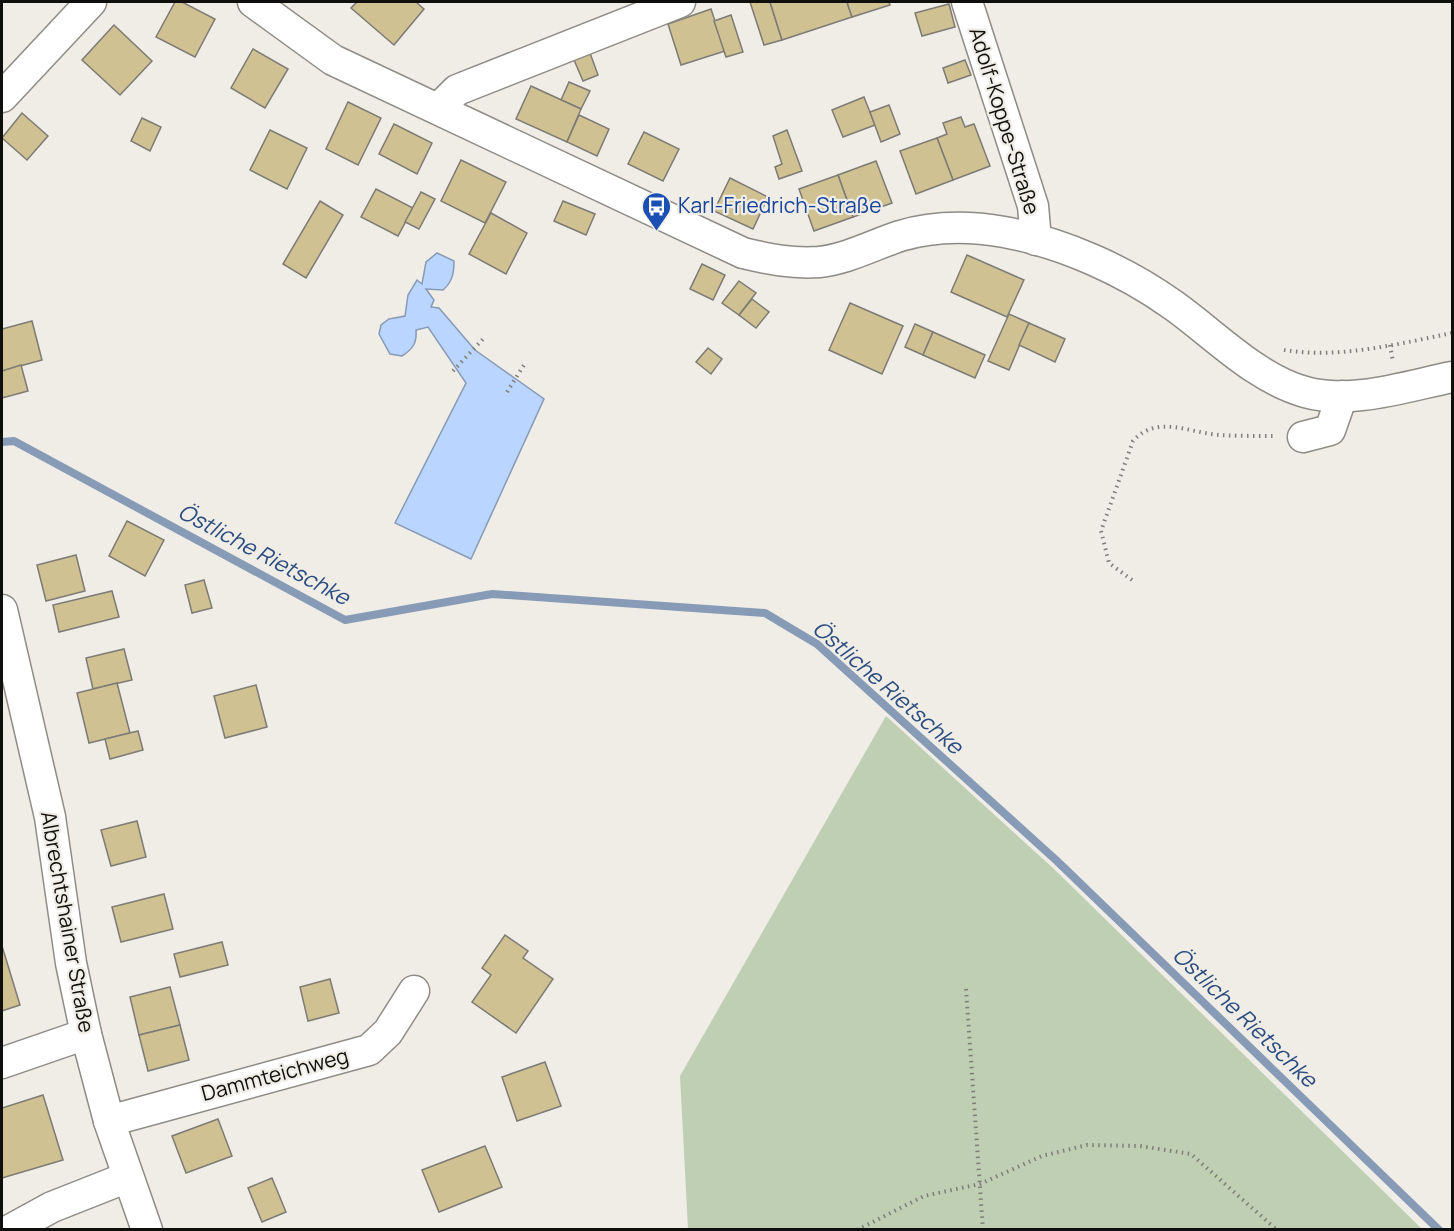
<svg xmlns="http://www.w3.org/2000/svg" width="1454" height="1231" font-family="Manrope,sans-serif">
<style>
.green{fill:#becfb4}
.water{fill:#bad5ff;stroke:#879ab6;stroke-width:1.5}
.lines{fill:none;stroke-linecap:round;stroke-linejoin:round}
.stream{stroke:#879ab6;stroke-width:8}
.building{fill:#cfc191;stroke:#7d7b75;stroke-width:1.5}
.minor-casing{stroke:#8e8c86;stroke-width:33}
.path{stroke:#7f7e79;stroke-width:4;stroke-dasharray:1.5 4.5;stroke-linecap:butt}
.minor{stroke:#fff;stroke-width:30}
.labels{text-anchor:middle;stroke-width:4.5;stroke-linejoin:round;paint-order:stroke}
.street-label{font-size:21px;fill:#0f0f0d;stroke:#efede6}
.transit-label{font-size:21px;fill:#164399;stroke:#efede6;text-anchor:start}
.water-label{font-size:22px;font-style:italic;fill:#2b4c80;stroke:#efede6}
</style>
<rect width="100%" height="100%" fill="#efede6"/>
<!-- green -->
<polygon class="green" points="886,716 1054,869 1422,1229 688,1229 680,1076"/>
<!-- water -->
<path class="water" d="M 437,253 L 454,261 C 454,274 452,282 443,290 L 426,289 L 434,300 L 431,307 L 439,308 L 475,350 L 544,399 L 471,559 L 395,523 L 466,383 L 428,327 L 416,330 C 417,343 413,349 402,356 L 390,354 L 379,334 L 381,325 L 389,319 L 405,316 L 408,295 L 417,280 L 422,284 L 426,262 Z"/>
<g class="lines">
<!-- stream -->
<polyline class="stream" points="2,442 14,441 345,620 492,594 765,613 817,644 1057,861 1439,1230"/>
</g>
<!-- building -->
<g class="building">
<polygon points="175,2 182,2 215,19 195,57 156,37"/>
<polygon points="357,2 416,2 424,9 394,45 351,8"/>
<polygon points="750,2 770,2 782,40 764,45"/>
<polygon points="770,2 847,2 852,17 782,40"/>
<polygon points="847,2 889,2 890,5 852,17"/>
<polygon points="949,4 955,27 922,36 915,13"/>
<polygon points="711,9 725,51 681,65 668,24"/>
<polygon points="731,15 743,52 726,57 714,21"/>
<polygon points="114,25 152,61 120,95 82,60"/>
<polygon points="253,49 288,69 265,108 231,88"/>
<polygon points="590,53 598,75 583,81 574,60"/>
<polygon points="965,60 971,75 948,83 943,68"/>
<polygon points="569,82 590,91 581,109 561,100"/>
<polygon points="531,86 581,109 567,142 516,119"/>
<polygon points="864,97 875,125 843,137 832,110"/>
<polygon points="348,102 381,118 358,165 326,149"/>
<polygon points="889,105 900,134 881,142 870,112"/>
<polygon points="22,113 48,136 27,160 2,138"/>
<polygon points="579,115 609,129 597,156 567,142"/>
<polygon points="961,117 965,127 974,124 990,166 953,180 937,138 947,134 943,123"/>
<polygon points="142,118 161,127 150,151 131,141"/>
<polygon points="394,124 432,143 417,174 379,154"/>
<polygon points="270,130 307,148 287,189 250,170"/>
<polygon points="787,130 802,171 779,179 775,167 782,164 773,136"/>
<polygon points="644,132 679,149 663,181 628,164"/>
<polygon points="937,138 953,180 916,194 900,151"/>
<polygon points="461,160 506,182 485,223 441,201"/>
<polygon points="876,161 892,203 853,217 838,175"/>
<polygon points="838,175 853,217 814,231 799,189"/>
<polygon points="730,178 768,197 753,229 714,211"/>
<polygon points="376,189 413,208 398,236 361,217"/>
<polygon points="421,192 435,199 419,229 405,222"/>
<polygon points="320,201 343,215 306,278 283,264"/>
<polygon points="563,201 595,214 586,235 554,221"/>
<polygon points="491,213 527,233 506,274 469,254"/>
<polygon points="967,255 1024,280 1007,317 951,292"/>
<polygon points="702,264 725,275 713,300 690,289"/>
<polygon points="739,281 756,293 739,315 722,303"/>
<polygon points="752,299 769,312 756,328 739,315"/>
<polygon points="850,303 903,326 882,374 829,350"/>
<polygon points="1009,314 1029,323 1009,370 988,361"/>
<polygon points="32,321 42,360 2,371 2,329"/>
<polygon points="1029,323 1065,339 1055,362 1019,345"/>
<polygon points="915,324 933,332 923,355 905,347"/>
<polygon points="933,332 985,355 975,378 923,355"/>
<polygon points="708,348 722,359 711,374 696,362"/>
<polygon points="21,365 28,391 2,398 2,371"/>
<polygon points="127,521 164,540 145,576 109,556"/>
<polygon points="76,555 85,591 46,601 37,565"/>
<polygon points="204,580 212,608 192,613 185,585"/>
<polygon points="112,591 119,617 59,632 53,605"/>
<polygon points="124,649 132,680 93,689 86,658"/>
<polygon points="117,683 130,733 89,743 77,693"/>
<polygon points="256,685 267,727 225,738 214,696"/>
<polygon points="138,731 143,750 110,759 105,739"/>
<polygon points="137,821 146,857 111,866 101,830"/>
<polygon points="164,894 173,929 121,942 112,907"/>
<polygon points="505,935 528,951 523,958 553,979 516,1033 472,1002 491,975 482,968"/>
<polygon points="222,942 228,965 180,977 174,954"/>
<polygon points="2,946 20,1005 2,1011"/>
<polygon points="330,979 339,1013 308,1021 300,987"/>
<polygon points="170,987 180,1025 139,1035 130,997"/>
<polygon points="180,1025 189,1060 148,1071 139,1035"/>
<polygon points="545,1062 561,1106 517,1121 502,1077"/>
<polygon points="43,1095 63,1160 2,1178 2,1108"/>
<polygon points="218,1119 232,1156 186,1173 172,1136"/>
<polygon points="485,1146 502,1187 439,1212 422,1170"/>
<polygon points="272,1178 286,1212 262,1222 248,1188"/>
</g>
<g class="lines">
<defs>
<g id="minor">
<path d="M 253,2 L 333,60 L 743,253 C 768,259 792,264 819,262 C 847,259 873,245 900,236 C 933,226 970,226 1004,232 C 1063,243 1124,270 1173,305 C 1214,334 1255,378 1305,392 C 1351,405 1407,386 1452,377"/>
<polyline points="967,2 1033,206 1036,240"/>
<polyline points="2,97 91,2"/>
<polyline points="438,109 457,90 680,2"/>
<polyline points="1303,437 1330,430 1342,396"/>
<polyline points="2,610 50,817 71,963 86,1034 109,1121 147,1230"/>
<polyline points="2,1063 86,1034"/>
<polyline points="109,1121 369,1050 388,1032 414,991"/>
<polyline points="10,1230 52,1207 128,1177"/>
</g>
</defs>
<!-- minor casing -->
<use href="#minor" class="minor-casing"/>
<!-- path -->
<g class="path">
<polyline points="1390,345 1393,362"/>
<path d="M 1284,350 C 1339,359 1398,344 1452,333"/>
<polyline points="453,371 483,339"/>
<polyline points="507,392 524,365"/>
<path d="M 1132,580 L 1109,563 L 1101,531 L 1133,441 C 1157,414 1189,433 1220,435 C 1238,436 1257,436 1276,436"/>
<polyline points="966,989 983,1230"/>
<polyline points="857,1230 924,1196 980,1184 1042,1156 1087,1145 1140,1146 1191,1154 1277,1230"/>
</g>
<!-- minor -->
<use href="#minor" class="minor"/>
</g>
<!-- icons -->
<defs>
<symbol id="bus-pin" viewBox="-11 -11 22 30"><path d="M0 17L-7.5 6A9.5 9.5 0 1 1 7.5 6Z" fill="#1a4fb4" stroke="#efede6"/><path d="M-5-6H5V4H4V6H2V4H-2V6H-4V4H-5ZM-3.5-4V0h7V-4ZM-3.5 1.2v1.5H-2V1.2ZM2 1.2v1.5H3.5V1.2Z" fill="#fff"/></symbol>
</defs>
<g fill-rule="evenodd">
<use href="#bus-pin" x="640" y="190" width="33" height="45"/>
</g>
<g class="labels">
<!-- street labels -->
<g class="street-label">
<text transform="translate(1004 121) rotate(73)" y="7">Adolf-Koppe-Straße</text>
<text transform="translate(67 922) rotate(80)" y="7">Albrechtshainer Straße</text>
<text transform="translate(275 1075) rotate(-15)" y="7">Dammteichweg</text>
</g>
<!-- transit labels -->
<g class="transit-label">
<text x="678" y="213">Karl-Friedrich-Straße</text>
</g>
<!-- water labels -->
<g class="water-label">
<text transform="translate(264 554) rotate(28)" y="8">Östliche Rietschke</text>
<text transform="translate(888 687) rotate(41)" y="8">Östliche Rietschke</text>
<text transform="translate(1245 1017) rotate(44)" y="8">Östliche Rietschke</text>
</g>
</g>
<!-- border -->
<rect width="1454" height="1231" fill="none" stroke="#0f0f0d" stroke-width="6"/>
</svg>
